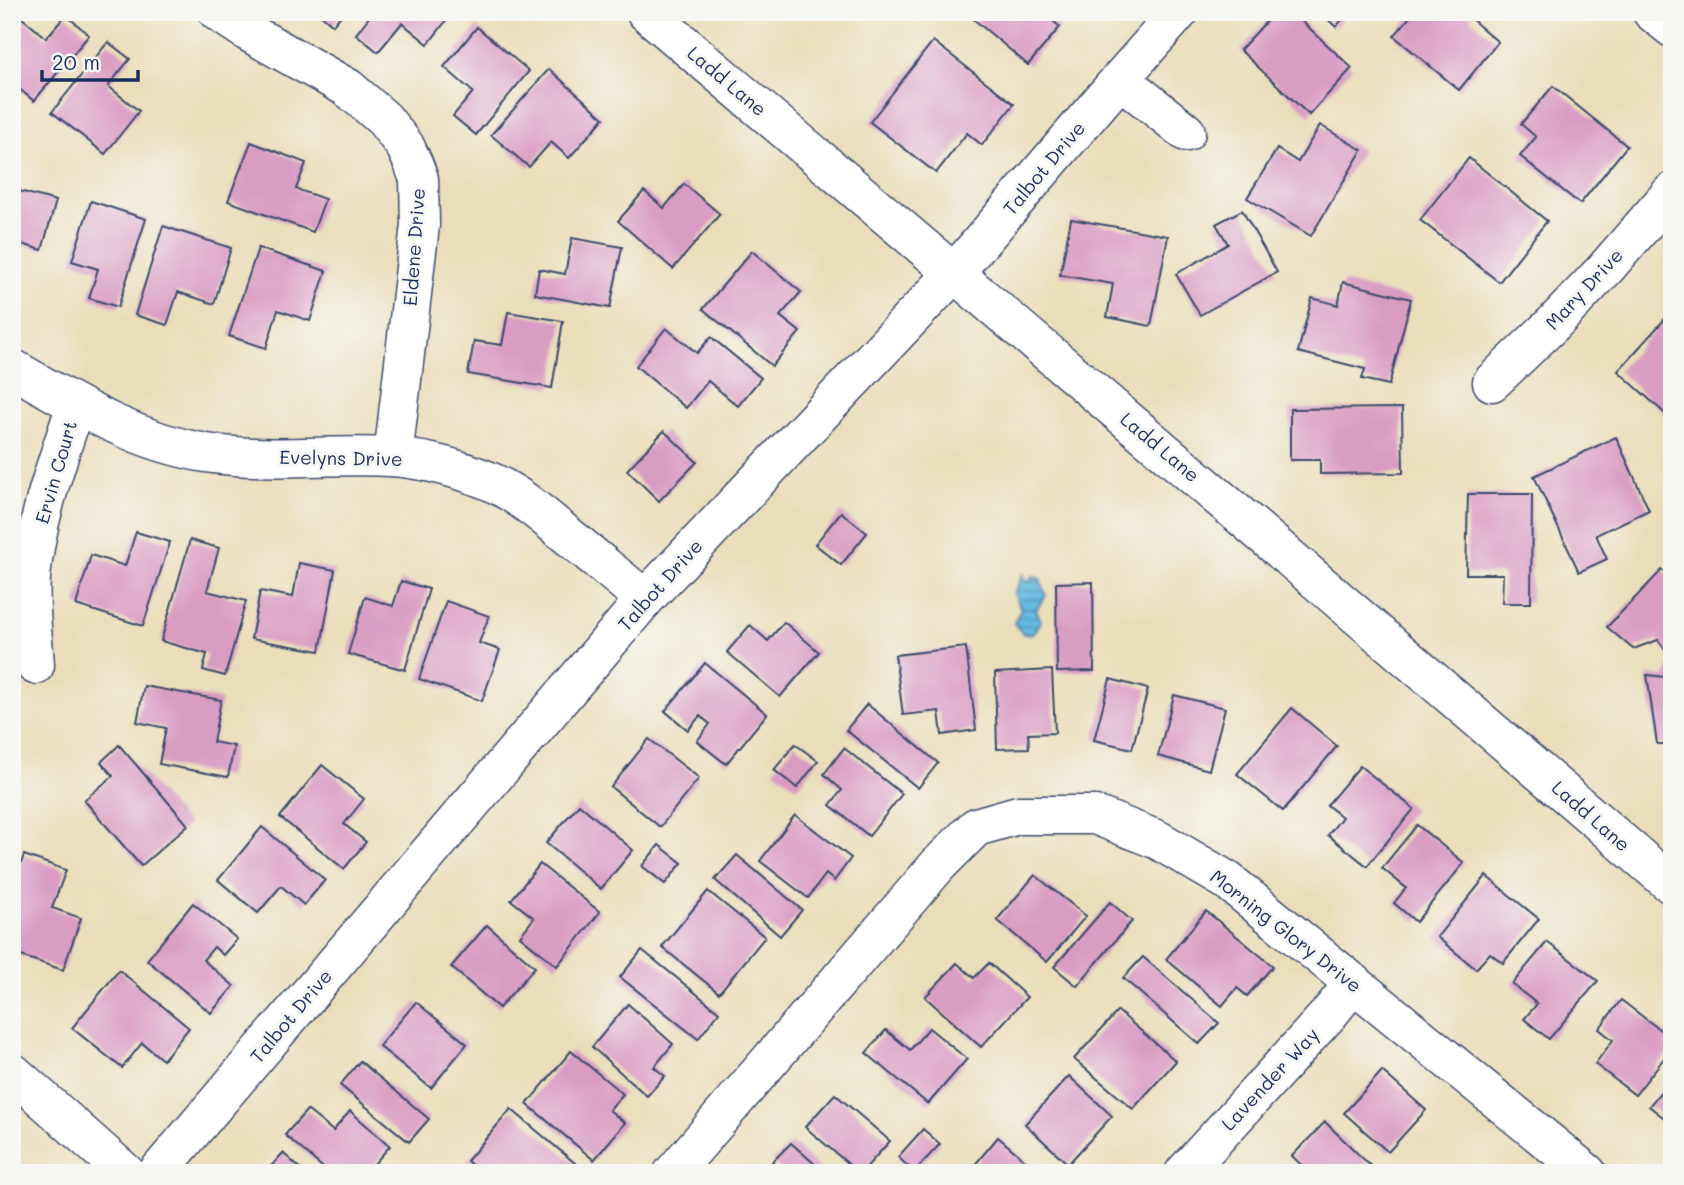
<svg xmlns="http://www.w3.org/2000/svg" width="1684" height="1185" font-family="Mali,sans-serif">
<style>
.water{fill:url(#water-rules);stroke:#4174a0;stroke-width:2}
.building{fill:#d99cc3}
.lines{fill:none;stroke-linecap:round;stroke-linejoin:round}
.minor-casing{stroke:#3a496c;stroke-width:41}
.minor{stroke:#fff;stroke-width:38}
.labels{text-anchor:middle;stroke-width:6;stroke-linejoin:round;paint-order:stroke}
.street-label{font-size:19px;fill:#1b2f5e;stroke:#f6f6f2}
</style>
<defs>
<pattern id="water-rules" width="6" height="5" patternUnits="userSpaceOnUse" patternTransform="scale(1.75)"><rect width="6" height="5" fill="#67bae3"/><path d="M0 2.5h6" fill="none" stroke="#5498bb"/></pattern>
</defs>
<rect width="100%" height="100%" fill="#f6f6f2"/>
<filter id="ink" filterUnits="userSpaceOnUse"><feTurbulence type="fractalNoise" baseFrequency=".0143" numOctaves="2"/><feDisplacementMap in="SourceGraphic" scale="14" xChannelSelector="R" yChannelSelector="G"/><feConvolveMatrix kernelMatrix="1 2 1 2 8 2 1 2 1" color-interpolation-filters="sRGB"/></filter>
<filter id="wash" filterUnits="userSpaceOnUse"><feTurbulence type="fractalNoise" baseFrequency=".00686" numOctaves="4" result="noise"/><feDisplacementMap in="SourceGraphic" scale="28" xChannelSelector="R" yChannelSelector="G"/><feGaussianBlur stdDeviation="1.57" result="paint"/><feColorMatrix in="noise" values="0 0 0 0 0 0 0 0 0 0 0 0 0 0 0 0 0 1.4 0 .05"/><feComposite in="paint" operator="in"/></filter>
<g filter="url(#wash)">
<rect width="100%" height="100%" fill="#eadeba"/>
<!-- water -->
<polygon class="water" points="1023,574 1027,583 1033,576 1040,579 1046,595 1036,610 1041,620 1033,633 1023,634 1014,623 1021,609 1014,594"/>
<g id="blocks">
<!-- building -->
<g class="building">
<polygon points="12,12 15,12 46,38 66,15 89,35 34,101 12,83"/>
<polygon points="318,12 344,12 333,25"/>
<polygon points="373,12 453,12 428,44 402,23 378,52 356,34"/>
<polygon points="965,12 1048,12 1046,15 1060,27 1028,65"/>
<polygon points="1275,12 1292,12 1352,68 1309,115 1240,50"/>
<polygon points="1320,12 1348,12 1336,27"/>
<polygon points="1414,12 1475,12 1470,18 1498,42 1459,90 1394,36"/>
<polygon points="477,27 529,71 476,135 453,116 473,92 444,67"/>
<polygon points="933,41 1014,104 982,145 967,133 936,173 870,122"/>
<polygon points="108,42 130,59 108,86 139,111 105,154 52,112"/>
<polygon points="549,69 604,118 569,158 551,142 529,167 491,135"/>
<polygon points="1553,86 1627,146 1580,204 1520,156 1536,137 1521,124"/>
<polygon points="1320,125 1362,150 1311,236 1247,198 1277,149 1298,162"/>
<polygon points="251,142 306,163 296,189 325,199 313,232 228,201"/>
<polygon points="1469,158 1547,221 1499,282 1420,220"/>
<polygon points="684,184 720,214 673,269 618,221 644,191 664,208"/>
<polygon points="12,189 56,201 42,250 18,243 13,260"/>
<polygon points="91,201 146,219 118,307 89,298 98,269 72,261"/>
<polygon points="1242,210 1277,272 1200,315 1176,274 1228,244 1216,224"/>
<polygon points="1071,219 1168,236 1151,326 1107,317 1113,284 1060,275"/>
<polygon points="163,226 231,248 214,304 178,292 167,325 135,315"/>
<polygon points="572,238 622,247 610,308 535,294 539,269 565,274"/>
<polygon points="258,248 326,271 310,321 278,310 266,348 229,336"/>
<polygon points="752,251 801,292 780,316 800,332 772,366 703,309"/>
<polygon points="1343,282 1411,299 1389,385 1362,379 1365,369 1298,352 1312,298 1338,305"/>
<polygon points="1672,311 1672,420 1618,371"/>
<polygon points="508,312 563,321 552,388 468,374 474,341 502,345"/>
<polygon points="666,328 697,353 711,337 761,378 738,406 708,381 686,408 636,366"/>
<polygon points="1402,408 1403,473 1320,474 1320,460 1290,460 1290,409"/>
<polygon points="664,431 697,462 659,501 627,470"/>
<polygon points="1616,437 1649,510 1596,535 1607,559 1579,572 1534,476"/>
<polygon points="1468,494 1532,494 1531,603 1502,603 1503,574 1466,574"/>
<polygon points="841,512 867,533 841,565 815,544"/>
<polygon points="136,532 170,542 143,626 76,605 91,555 125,566"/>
<polygon points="190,540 219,548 207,591 246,601 225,676 203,670 207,654 161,641"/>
<polygon points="299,563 335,570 320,651 251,639 260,591 293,597"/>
<polygon points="1662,570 1672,577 1672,659 1658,640 1633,649 1607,627"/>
<polygon points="401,581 429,589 405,670 348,654 365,597 393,606"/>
<polygon points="1093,582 1094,671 1057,672 1056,583"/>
<polygon points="446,601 489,616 479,643 500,650 482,701 419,679"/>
<polygon points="784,622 819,652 780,697 727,652 750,625 768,641"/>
<polygon points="966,647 976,730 942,735 939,711 903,715 895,655"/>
<polygon points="705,663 767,714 726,764 697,741 710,724 700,716 688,730 665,711"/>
<polygon points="1672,664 1672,744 1657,744 1647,675 1664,677"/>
<polygon points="1052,670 1055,733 1028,734 1029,748 997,749 995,673"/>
<polygon points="1110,679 1148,689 1132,749 1094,740"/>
<polygon points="144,686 221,700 213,742 234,746 228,777 159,764 166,728 137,722"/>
<polygon points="1174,695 1225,708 1209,770 1158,756"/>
<polygon points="867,704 938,763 918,788 846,730"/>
<polygon points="1292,708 1337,746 1283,811 1237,774"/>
<polygon points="649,739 699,778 660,827 611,787"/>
<polygon points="795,744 818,761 797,788 774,770"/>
<polygon points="119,745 188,825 141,866 84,800 113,776 101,762"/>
<polygon points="844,748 902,794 869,836 830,805 842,790 824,774"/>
<polygon points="322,765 364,799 344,824 366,842 344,869 280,817"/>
<polygon points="1360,766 1414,809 1367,866 1328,835 1342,817 1327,805"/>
<polygon points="579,804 633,850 601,889 546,843"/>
<polygon points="795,815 851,858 834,881 826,874 808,898 760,861"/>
<polygon points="1417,825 1464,863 1416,922 1394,903 1406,888 1382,868"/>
<polygon points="262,827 325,880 304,905 281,886 258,913 218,880"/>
<polygon points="659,845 682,863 665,884 642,866"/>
<polygon points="24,855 66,870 52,908 81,918 63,970 12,953 12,889"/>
<polygon points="737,855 802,910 780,936 715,880"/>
<polygon points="540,864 600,912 557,966 520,936 534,918 511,900"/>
<polygon points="1035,875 1086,916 1047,962 997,920"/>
<polygon points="1486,876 1539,919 1503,963 1490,953 1476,969 1437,937"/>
<polygon points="708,891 765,937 719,993 662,947"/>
<polygon points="1110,902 1132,921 1077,986 1054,967"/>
<polygon points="193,903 237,939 223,955 214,947 203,960 234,986 211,1013 147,960"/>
<polygon points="1206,911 1273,966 1247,996 1237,988 1222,1006 1166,959"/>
<polygon points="487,925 535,967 499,1008 451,967"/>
<polygon points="1547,942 1598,981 1549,1039 1524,1019 1537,1004 1512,984"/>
<polygon points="642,950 719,1012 698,1039 620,977"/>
<polygon points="1143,957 1219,1023 1199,1044 1123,978"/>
<polygon points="957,963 974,978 989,963 1027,997 981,1047 925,997"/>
<polygon points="119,970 189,1028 163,1060 142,1043 122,1068 72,1028"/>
<polygon points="1621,1000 1672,1039 1672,1048 1635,1095 1595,1064 1613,1040 1599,1029"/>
<polygon points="416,1002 467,1044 431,1088 379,1046"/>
<polygon points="628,1004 673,1044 654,1067 665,1076 647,1096 592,1047"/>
<polygon points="1118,1011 1176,1061 1133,1109 1074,1059"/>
<polygon points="929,1028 967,1059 928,1104 866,1053 886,1030 910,1050"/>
<polygon points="571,1051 623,1094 609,1110 625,1123 594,1160 527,1104"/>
<polygon points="360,1061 429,1119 409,1142 340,1085"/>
<polygon points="1382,1071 1426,1110 1388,1152 1344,1113"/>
<polygon points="1069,1076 1112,1116 1068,1164 1025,1124"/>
<polygon points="1672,1078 1672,1124 1649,1106"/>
<polygon points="835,1094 890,1141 861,1173 859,1173 805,1127"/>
<polygon points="511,1109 576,1164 569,1173 481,1173 467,1161"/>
<polygon points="307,1110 333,1131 350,1111 390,1146 366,1173 329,1173 285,1135"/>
<polygon points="1325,1122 1378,1173 1310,1173 1292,1156"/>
<polygon points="923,1129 940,1144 914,1172 898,1157"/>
<polygon points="998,1137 1040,1173 968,1173"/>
<polygon points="791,1143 825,1173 784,1173 772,1162"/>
<polygon points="283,1153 305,1173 265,1173"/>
</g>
</g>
</g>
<g filter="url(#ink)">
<use href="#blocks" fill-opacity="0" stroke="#3a496c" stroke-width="2"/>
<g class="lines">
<defs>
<g id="minor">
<polyline points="218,12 248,32 348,88 384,119 405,146 413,163 419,179 420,225 393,457"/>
<polyline points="646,12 1249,523 1672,885"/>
<polyline points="1652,12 1672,28"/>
<polyline points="1120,79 1186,132"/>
<path d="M 12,368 C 75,404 133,441 206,453 C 267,462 330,454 391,457 C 421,459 452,467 479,477 C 512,488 541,514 567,535 C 593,556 619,578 645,599"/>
<polyline points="1492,382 1554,323 1606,268 1672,192"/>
<path d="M 35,665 C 33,637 29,607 31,578 C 36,518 57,462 76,405"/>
<polyline points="12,1072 126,1173"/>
<polyline points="157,1173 645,599 954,273 1120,79 1179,12"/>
<polyline points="673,1173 938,865 976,827 1018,815 1095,815 1158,840 1228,881 1587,1173"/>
<polyline points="1184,1173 1328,1015 1354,983"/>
</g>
</defs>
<!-- minor casing -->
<use href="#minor" class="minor-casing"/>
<!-- minor -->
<use href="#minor" class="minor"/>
</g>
</g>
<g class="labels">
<!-- street labels -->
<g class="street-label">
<text transform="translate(727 81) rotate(40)" y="7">Ladd Lane</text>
<text transform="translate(1044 168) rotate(-50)" y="7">Talbot Drive</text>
<text transform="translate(414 247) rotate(-86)" y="7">Eldene Drive</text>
<text transform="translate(1584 289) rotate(-47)" y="7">Mary Drive</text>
<text transform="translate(1160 447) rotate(40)" y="7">Ladd Lane</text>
<text transform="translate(341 458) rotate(1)" y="7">Evelyns Drive</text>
<text transform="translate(56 472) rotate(-74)" y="7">Ervin Court</text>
<text transform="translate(660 585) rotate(-48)" y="7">Talbot Drive</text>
<text transform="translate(1591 816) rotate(41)" y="7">Ladd Lane</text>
<text transform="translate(1286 931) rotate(38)" y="7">Morning Glory Drive</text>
<text transform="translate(291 1016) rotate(-50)" y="7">Talbot Drive</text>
<text transform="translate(1270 1079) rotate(-47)" y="7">Lavender Way</text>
</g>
</g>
<!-- margin -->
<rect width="1684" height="1185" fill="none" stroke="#f6f6f2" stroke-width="42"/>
<!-- scale -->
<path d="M42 70v10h96v-10" fill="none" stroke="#1b2f5e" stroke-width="3.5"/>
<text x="52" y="70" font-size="21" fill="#1b2f5e" stroke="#f6f6f2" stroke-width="5" paint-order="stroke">20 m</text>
</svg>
